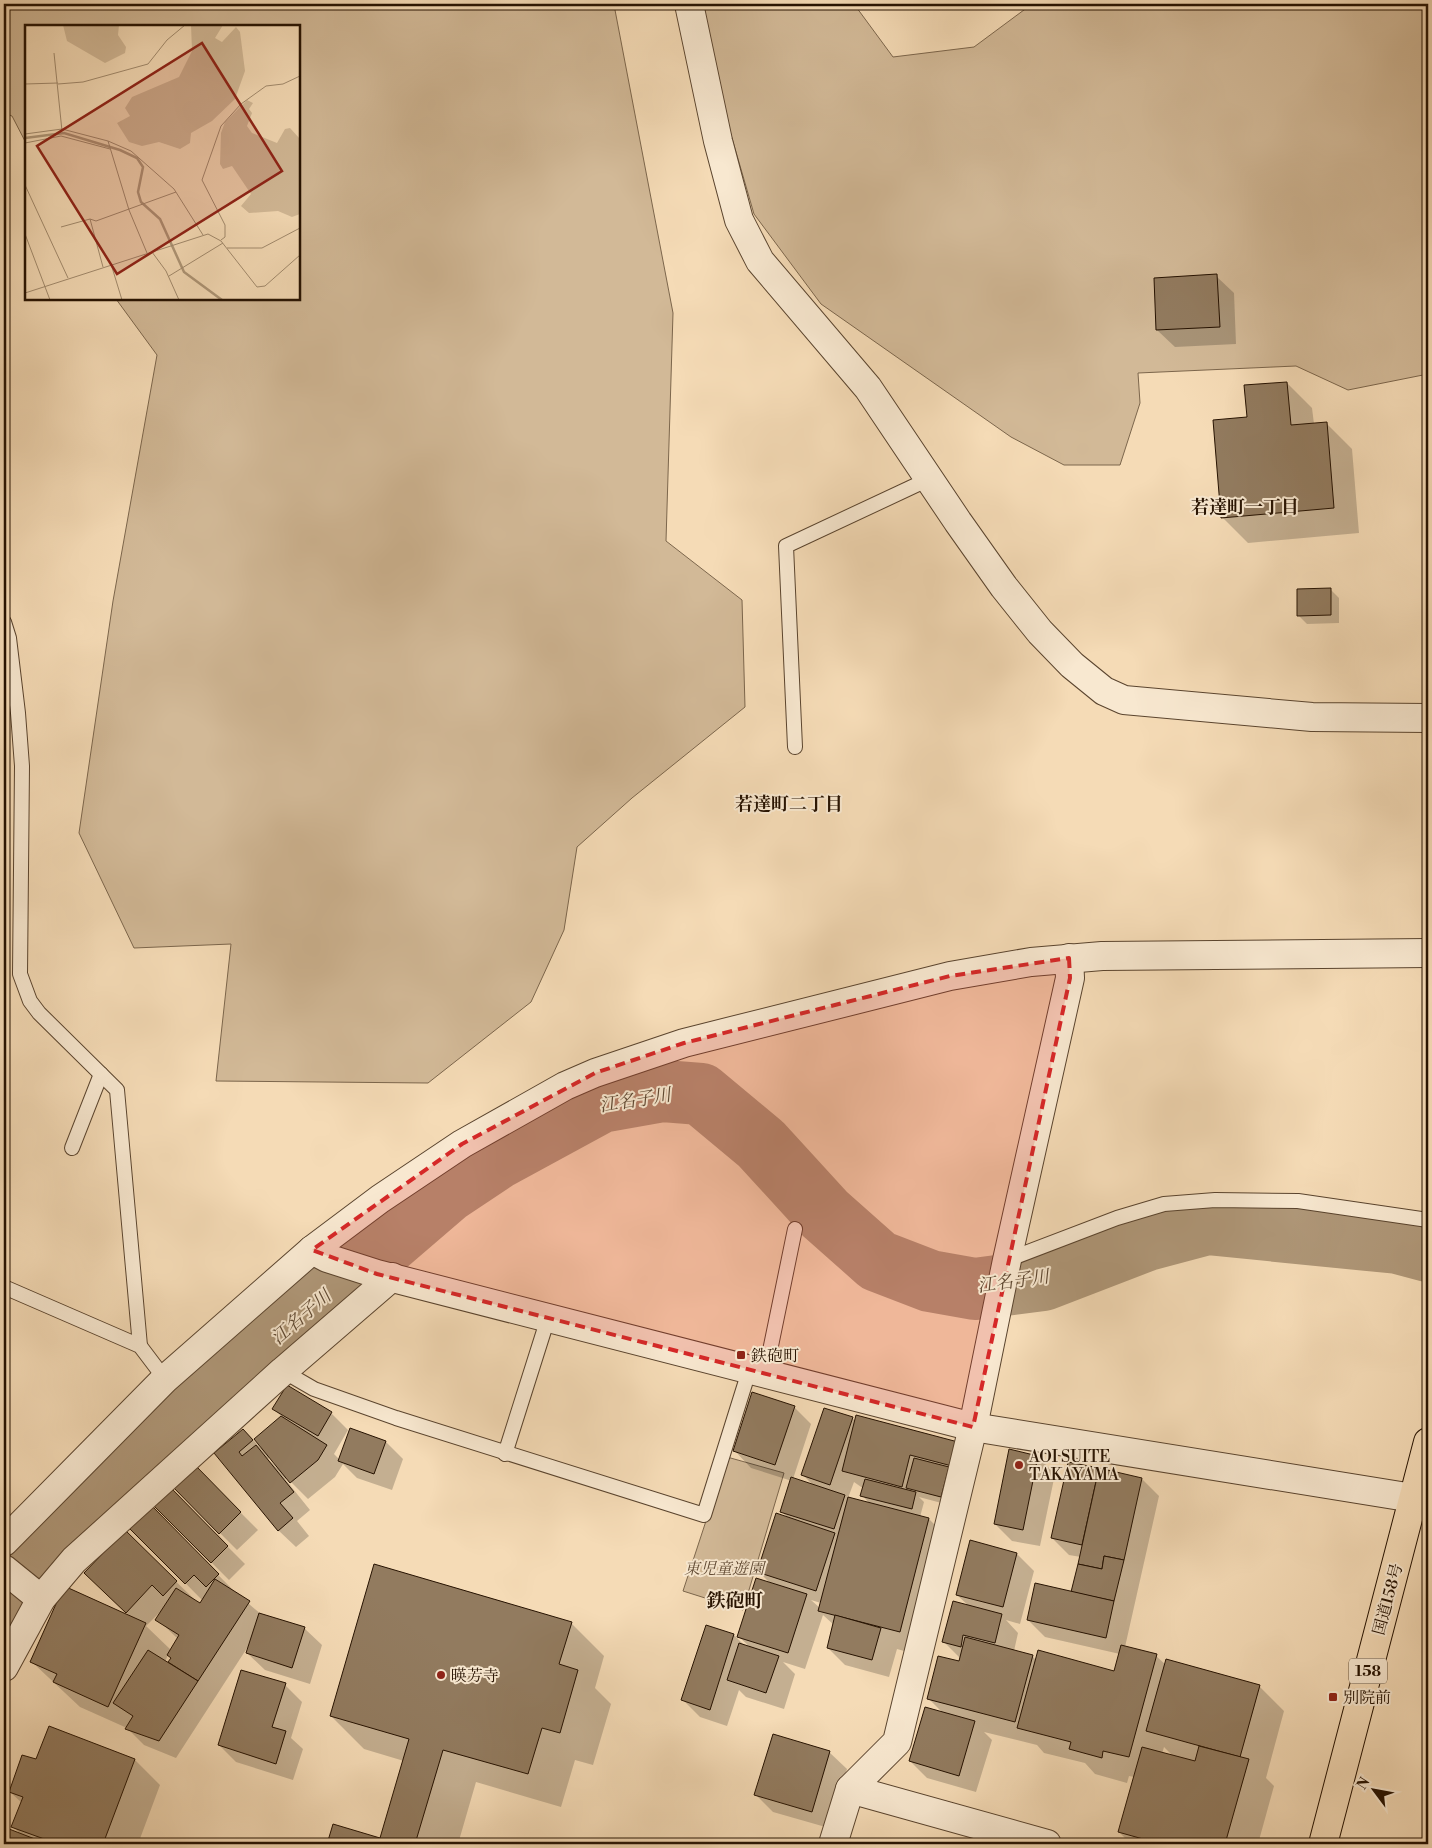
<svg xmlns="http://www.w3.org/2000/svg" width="1432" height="1848" font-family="'Libre Bodoni','Noto Serif JP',serif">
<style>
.green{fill:#d2b997;stroke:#7c664c}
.shadow{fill:#0003;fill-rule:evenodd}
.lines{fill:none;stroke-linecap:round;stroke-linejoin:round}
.river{stroke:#af9778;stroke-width:62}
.building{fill:#927b5f;stroke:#261201}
.lane-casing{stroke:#5a442e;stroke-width:16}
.street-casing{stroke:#5a442e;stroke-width:30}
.highway-casing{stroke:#261201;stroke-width:30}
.lane{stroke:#f8e8d0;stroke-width:14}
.street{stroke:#f8e8d0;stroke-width:28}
.highway{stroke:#f5dbb6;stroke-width:28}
.marked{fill:#d62828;fill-opacity:0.2;stroke:#d62828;stroke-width:4;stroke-dasharray:10 6;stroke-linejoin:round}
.poi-dot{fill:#8f2418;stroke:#f8e8d0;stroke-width:2}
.labels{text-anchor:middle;stroke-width:4;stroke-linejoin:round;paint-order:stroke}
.shield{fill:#f8e8d0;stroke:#65523f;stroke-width:1}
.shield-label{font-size:15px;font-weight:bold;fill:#261201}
.poi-label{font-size:16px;fill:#261201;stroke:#f8e8d0;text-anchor:start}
.park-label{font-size:16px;font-style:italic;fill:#624c36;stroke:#f8e8d0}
.street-label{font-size:16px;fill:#261201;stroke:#f8e8d0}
.neighbourhood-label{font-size:18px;font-weight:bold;fill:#261201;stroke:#f8e8d0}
.water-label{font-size:18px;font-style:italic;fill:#5d4731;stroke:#f8e8d0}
.quarter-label{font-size:19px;font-weight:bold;fill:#261201;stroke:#f8e8d0}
.inset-river{fill:none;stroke:#af9778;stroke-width:2.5}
.inset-road{fill:none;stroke:#a28b6e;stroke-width:1}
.view{fill:#8f2418;fill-opacity:0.15;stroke:#8f2418;stroke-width:2.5}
.inset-edge{fill:none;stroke:#261201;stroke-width:2.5}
</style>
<rect width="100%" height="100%" fill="#f5dbb6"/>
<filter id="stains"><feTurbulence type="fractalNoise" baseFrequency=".004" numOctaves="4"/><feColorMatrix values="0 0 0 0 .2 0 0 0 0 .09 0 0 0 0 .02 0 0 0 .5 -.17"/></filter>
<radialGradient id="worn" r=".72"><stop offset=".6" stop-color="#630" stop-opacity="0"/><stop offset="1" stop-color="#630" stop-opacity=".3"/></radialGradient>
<!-- green -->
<g class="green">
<polygon points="4,4 610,4 615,10 673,313 666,541 742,600 745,707 632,798 577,847 564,930 531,1002 428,1083 216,1081 231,944 134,948 79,833 113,601 157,355 116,299 299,299 299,26 26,26 26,143 12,116 4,113"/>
<polygon points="698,4 854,4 893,57 974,47 1032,4 1428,4 1428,374 1348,390 1296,366 1138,373 1140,403 1120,465 1064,465 1011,437 821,304 754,214 707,52"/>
<polygon points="727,1457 784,1473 743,1610 683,1591"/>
</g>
<!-- shadow -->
<g class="shadow">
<polygon points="1216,276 1234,293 1236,344 1175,347 1157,330"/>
<polygon points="1287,383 1312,408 1314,424 1326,423 1352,449 1359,533 1248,543 1222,517 1248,418"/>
<polygon points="1330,589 1339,598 1339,623 1307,624 1298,615"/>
<path d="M 794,1407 L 811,1424 L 793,1479 L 814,1486 L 803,1475 L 852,1418 L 856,1422 L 957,1443 L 949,1505 L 919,1497 L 924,1502 L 920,1517 L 929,1519 L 954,1544 L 925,1657 L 897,1649 L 889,1677 L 845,1665 L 828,1648 L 834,1625 L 823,1615 L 805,1669 L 783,1662 L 795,1674 L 784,1709 L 746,1697 L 739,1690 L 727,1726 L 700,1717 L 683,1700 L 707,1627 L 734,1635 L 745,1646 L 751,1648 L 738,1636 L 771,1584 L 758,1571 L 789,1519 L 782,1512 L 792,1481 L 751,1468 L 734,1450 ZM 854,1482 L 864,1489 L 862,1495 L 870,1504 L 848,1498 ZM 811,1600 L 821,1603 L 820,1608 Z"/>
<path d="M 274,1409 L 331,1413 L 348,1430 L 334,1454 L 340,1460 L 351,1429 L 386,1442 L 403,1459 L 392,1490 L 357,1478 L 343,1464 L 335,1477 L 308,1499 L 287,1478 L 285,1479 L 310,1510 L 297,1521 L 309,1536 L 296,1547 L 278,1530 L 216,1453 L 243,1430 L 261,1448 L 282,1417 ZM 270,1457 L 278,1466 L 277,1468 L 268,1459 Z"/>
<polygon points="1038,1457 1055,1474 1040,1546 1012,1541 995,1524"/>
<path d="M 1069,1463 L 1142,1479 L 1159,1496 L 1125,1647 L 1156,1656 L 1166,1665 L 1259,1686 L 1284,1711 L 1266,1778 L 1274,1786 L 1258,1844 L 1131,1844 L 1119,1832 L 1134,1777 L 1129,1776 L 1127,1783 L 1095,1774 L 1085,1763 L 1044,1753 L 1037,1745 L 984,1732 L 992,1740 L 976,1792 L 927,1778 L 910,1761 L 943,1713 L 928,1698 L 960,1663 L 961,1659 L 944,1642 L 970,1607 L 957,1595 L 1017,1554 L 1034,1571 L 1020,1624 L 1006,1620 L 1018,1633 L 1014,1651 L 1032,1656 L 1037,1661 L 1115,1672 L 1120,1654 L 1045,1637 L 1028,1620 L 1072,1593 L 1081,1557 L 1069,1555 L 1052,1538 ZM 1164,1747 L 1174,1757 L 1162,1754 Z"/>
<polygon points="196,1468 258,1530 237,1550 220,1533"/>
<polygon points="171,1490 245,1564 229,1580 155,1506"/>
<path d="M 152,1508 L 235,1592 L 262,1615 L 304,1628 L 322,1645 L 310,1684 L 265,1670 L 247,1653 L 249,1645 L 176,1758 L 144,1745 L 127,1728 L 80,1707 L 32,1662 L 132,1618 L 102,1590 L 125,1532 L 194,1599 L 192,1600 L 200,1605 L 203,1601 L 131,1528 ZM 161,1611 L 157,1619 L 178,1639 L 171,1650 L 146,1626 ZM 168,1655 L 172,1658 L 169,1664 L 165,1662 Z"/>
<polygon points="571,1623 604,1656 595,1688 611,1704 593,1765 575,1760 561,1807 476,1782 458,1844 328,1844 333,1825 381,1840 404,1761 364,1749 331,1716"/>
<polygon points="285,1685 302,1702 291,1738 303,1749 293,1780 236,1762 219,1745"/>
<polygon points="829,1752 847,1769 829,1828 773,1812 756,1795"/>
<polygon points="135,1760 160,1785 138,1844 4,1844 4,1829 22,1835 13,1827 22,1803 10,1792 37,1761"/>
</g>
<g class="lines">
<!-- river -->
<polyline class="river" points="4,1600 33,1558 143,1453 447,1192 498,1158 601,1102 663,1091 701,1094 761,1144 825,1214 878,1261 930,1281 975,1289 1043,1280 1147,1240 1207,1224 1398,1243 1428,1251"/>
</g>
<!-- building -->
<g class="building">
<polygon points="1217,274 1220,327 1156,330 1154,278"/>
<polygon points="1287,382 1291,425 1327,422 1334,508 1221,518 1213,420 1247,417 1244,385"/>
<polygon points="1331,588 1331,615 1297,616 1297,589"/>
<polygon points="287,1385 332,1412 318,1436 272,1409"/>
<polygon points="752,1392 795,1406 775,1465 733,1451"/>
<polygon points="824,1408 853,1417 830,1485 801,1475"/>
<polygon points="856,1415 958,1442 952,1466 910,1455 902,1487 842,1471"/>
<polygon points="281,1416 327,1445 318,1460 290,1483 254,1439"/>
<polygon points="350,1428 386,1441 374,1474 338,1461"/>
<polygon points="243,1429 253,1440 239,1452 242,1456 256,1445 294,1492 280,1503 293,1518 278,1531 214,1453"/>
<polygon points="1009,1449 1038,1456 1023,1530 994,1524"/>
<polygon points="914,1458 949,1467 941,1497 906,1488"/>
<polygon points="1068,1462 1099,1468 1082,1545 1051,1538"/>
<polygon points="196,1466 241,1512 219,1534 174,1488"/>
<polygon points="1099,1468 1142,1478 1124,1560 1104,1556 1102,1569 1078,1564"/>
<polygon points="791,1477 845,1495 834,1529 780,1512"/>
<polygon points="865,1479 916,1492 912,1509 860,1496"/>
<polygon points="171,1488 228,1546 211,1563 154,1506"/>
<polygon points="848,1497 929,1518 900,1632 818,1611"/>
<polygon points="152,1506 219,1574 206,1587 194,1575 185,1584 129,1528"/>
<polygon points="776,1513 835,1533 816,1591 757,1572"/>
<polygon points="125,1530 177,1581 163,1596 152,1585 126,1613 84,1573"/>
<polygon points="970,1540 1017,1553 1003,1607 956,1595"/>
<polygon points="1104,1556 1124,1560 1114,1601 1071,1592 1078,1564 1102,1569"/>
<polygon points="374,1564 572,1622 559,1664 578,1670 560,1733 542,1728 528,1774 443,1750 415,1844 327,1844 333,1824 380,1838 409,1739 330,1716"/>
<polygon points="756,1578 807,1594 788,1653 737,1637"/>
<polygon points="215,1579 250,1601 198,1681 168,1662 171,1658 167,1655 179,1635 155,1620 176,1588 200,1603"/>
<polygon points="1035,1583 1114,1601 1106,1638 1027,1620"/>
<polygon points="64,1586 146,1623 108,1707 53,1682 57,1674 30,1662"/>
<polygon points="953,1601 1002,1614 995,1643 963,1635 961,1647 942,1642"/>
<polygon points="259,1613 305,1627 292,1668 246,1653"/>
<polygon points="835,1615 881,1628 872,1660 827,1648"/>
<polygon points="706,1625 734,1634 710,1710 681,1700"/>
<polygon points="965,1637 1033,1655 1015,1722 927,1699 938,1656 959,1661"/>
<polygon points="739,1643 779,1656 766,1693 727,1680"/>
<polygon points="1121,1645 1157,1654 1129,1757 1103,1751 1102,1758 1069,1749 1071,1742 1017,1728 1038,1650 1114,1671"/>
<polygon points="148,1650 198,1681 159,1741 125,1729 133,1716 113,1703"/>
<polygon points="1166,1659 1260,1685 1240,1757 1146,1731"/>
<polygon points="241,1670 286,1683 272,1727 286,1731 276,1764 218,1745"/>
<polygon points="925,1707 975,1721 959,1776 909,1761"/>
<polygon points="49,1726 135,1759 103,1844 58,1844 11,1827 23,1797 9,1792 22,1755 36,1759"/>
<polygon points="773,1734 830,1751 812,1812 754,1795"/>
<polygon points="1199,1746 1249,1759 1225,1844 1161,1844 1118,1832 1142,1747 1195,1761"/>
<polygon points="4,1827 40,1841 39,1844 4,1844"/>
</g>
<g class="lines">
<defs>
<g id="lane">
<polyline points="4,622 9,638 18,713 22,766 20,974 30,1001 39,1013 117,1090 140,1346"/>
<polyline points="795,747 786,546 929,479"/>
<polyline points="72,1148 101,1074"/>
<polyline points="1007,1260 1117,1218 1164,1204 1215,1200 1298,1201 1428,1220"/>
<polyline points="4,1287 140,1346 165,1379"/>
<polyline points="283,1371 314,1389 396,1418 704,1515 749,1371"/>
<polyline points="765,1375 795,1229"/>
<polyline points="505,1454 548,1318"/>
</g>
<g id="street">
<polyline points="689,4 718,141 739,220 760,261 868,388 958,522 1004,587 1040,632 1072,665 1104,691 1124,700 1312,717 1428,718"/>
<polyline points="312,1250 327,1258 377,1274 973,1427 1413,1498"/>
<polyline points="4,1542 165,1379 312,1250 380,1199 462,1144 565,1086 595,1073 684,1043 950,976 1031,962 1102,956 1428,953"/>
<polyline points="4,1569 41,1599"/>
<polyline points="4,1667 41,1599 74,1560 283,1371 392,1277"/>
<polyline points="850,1789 1047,1844"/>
<polyline points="833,1844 850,1789 897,1742 973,1427 1007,1260 1070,978 1069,958"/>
</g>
<polyline id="highway" points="1323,1844 1428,1442"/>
</defs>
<!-- lane casing -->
<use href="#lane" class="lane-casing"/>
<!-- street casing -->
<use href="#street" class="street-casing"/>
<!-- highway casing -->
<use href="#highway" class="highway-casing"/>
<!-- lane -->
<use href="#lane" class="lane"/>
<!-- street -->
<use href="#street" class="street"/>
<!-- highway -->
<use href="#highway" class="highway"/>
</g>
<!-- marked area -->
<path class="marked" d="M 1069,958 L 1070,978 L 973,1427 L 377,1274 L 312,1250 L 462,1144 L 595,1073 L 684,1043 L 950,976 Z"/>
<!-- markers -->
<g class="poi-dot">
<rect x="736" y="1350" width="10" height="10" rx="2.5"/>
<circle cx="1019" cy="1465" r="5"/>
<circle cx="441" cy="1675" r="5"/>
<rect x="1328" y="1692" width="10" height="10" rx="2.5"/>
</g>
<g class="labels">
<!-- shield labels -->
<rect class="shield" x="1349" y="1658.5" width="38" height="25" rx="4"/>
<g class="shield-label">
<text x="1368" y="1676">158</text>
</g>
<!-- poi labels -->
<g class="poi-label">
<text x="751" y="1361">鉄砲町</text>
<text x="1029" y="1462">AOI SUITE<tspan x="1029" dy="18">TAKAYAMA</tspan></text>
<text x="451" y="1681">暎芳寺</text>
<text x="1343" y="1703">別院前</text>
</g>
<!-- park labels -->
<g class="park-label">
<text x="724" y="1574">東児童遊園</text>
</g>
<!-- street labels -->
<g class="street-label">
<text transform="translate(1387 1599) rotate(-75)" y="6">国道158号</text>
</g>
<!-- neighbourhood labels -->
<g class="neighbourhood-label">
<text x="1245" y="513">若達町一丁目</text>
<text x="789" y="810">若達町二丁目</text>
</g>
<!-- water labels -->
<g class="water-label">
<text transform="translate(635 1100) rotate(-9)" y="6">江名子川</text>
<text transform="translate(1013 1281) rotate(-8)" y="6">江名子川</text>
<text transform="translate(301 1317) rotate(-41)" y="6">江名子川</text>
</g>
<!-- quarter labels -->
<g class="quarter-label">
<text x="735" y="1607">鉄砲町</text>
</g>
</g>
<!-- overview -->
<g transform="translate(25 25)">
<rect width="275" height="275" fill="#f5dbb6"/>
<path d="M 38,0 L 94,0 L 93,10 L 101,22 L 100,28 L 80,38 L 42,16 ZM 166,0 L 198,0 L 190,13 L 197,17 L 211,2 L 215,7 L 220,46 L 210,74 L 187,96 L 166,108 L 165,118 L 155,124 L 134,117 L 117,121 L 104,117 L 92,98 L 105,91 L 100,83 L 107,72 L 154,52 L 167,26 ZM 222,75 L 228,78 L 224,84 L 227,88 L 222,101 L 227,108 L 252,118 L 260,104 L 265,103 L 275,114 L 275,189 L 267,192 L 253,186 L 224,188 L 216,181 L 226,169 L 207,141 L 198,144 L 195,139 L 196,108 L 200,97 Z" fill="#d2b997"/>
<path class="inset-river" d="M 0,113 L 39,108 L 95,125 L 112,133 L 118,142 L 113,167 L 116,177 L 135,194 L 159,247 L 197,275"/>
<path class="inset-road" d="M 29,28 L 37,106M 0,59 L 33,58M 33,59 L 58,57 L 123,39 L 142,15 L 160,0M 0,109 L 37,104 L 83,116 L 106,126 L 149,164 L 178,210M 83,116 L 104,185 L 122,228M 0,118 L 36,111 L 85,124M 0,160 L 43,253M 65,194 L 78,242M 36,202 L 65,194 L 71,196 L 151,167M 0,209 L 25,275M 196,215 L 200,212 L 200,200 L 177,155 L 196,101 L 216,79 L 241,61 L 258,59 L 275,51M 202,223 L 237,223 L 275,203M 127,227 L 141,246 L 154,275M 86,239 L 97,275M 144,251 L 198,218M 0,268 L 183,209 L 196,216 L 232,262 L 240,261 L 275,230"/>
<path class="view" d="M 177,18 L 257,146 L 92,249 L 12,121 Z"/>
<rect width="275" height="275" class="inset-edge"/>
</g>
<!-- margin -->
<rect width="1432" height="1848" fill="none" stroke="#f5dbb6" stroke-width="20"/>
<rect x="5" y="5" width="1422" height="1838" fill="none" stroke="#261201" stroke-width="2.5"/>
<rect x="10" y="10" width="1412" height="1828" fill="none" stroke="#261201"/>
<!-- north arrow -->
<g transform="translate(1374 1790) rotate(302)" stroke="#f8e8d0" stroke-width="4" paint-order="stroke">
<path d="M0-4L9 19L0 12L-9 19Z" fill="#261201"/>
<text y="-8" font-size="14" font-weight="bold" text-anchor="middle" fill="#261201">N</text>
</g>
<rect width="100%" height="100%" filter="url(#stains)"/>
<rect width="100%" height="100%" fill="url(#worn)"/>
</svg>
